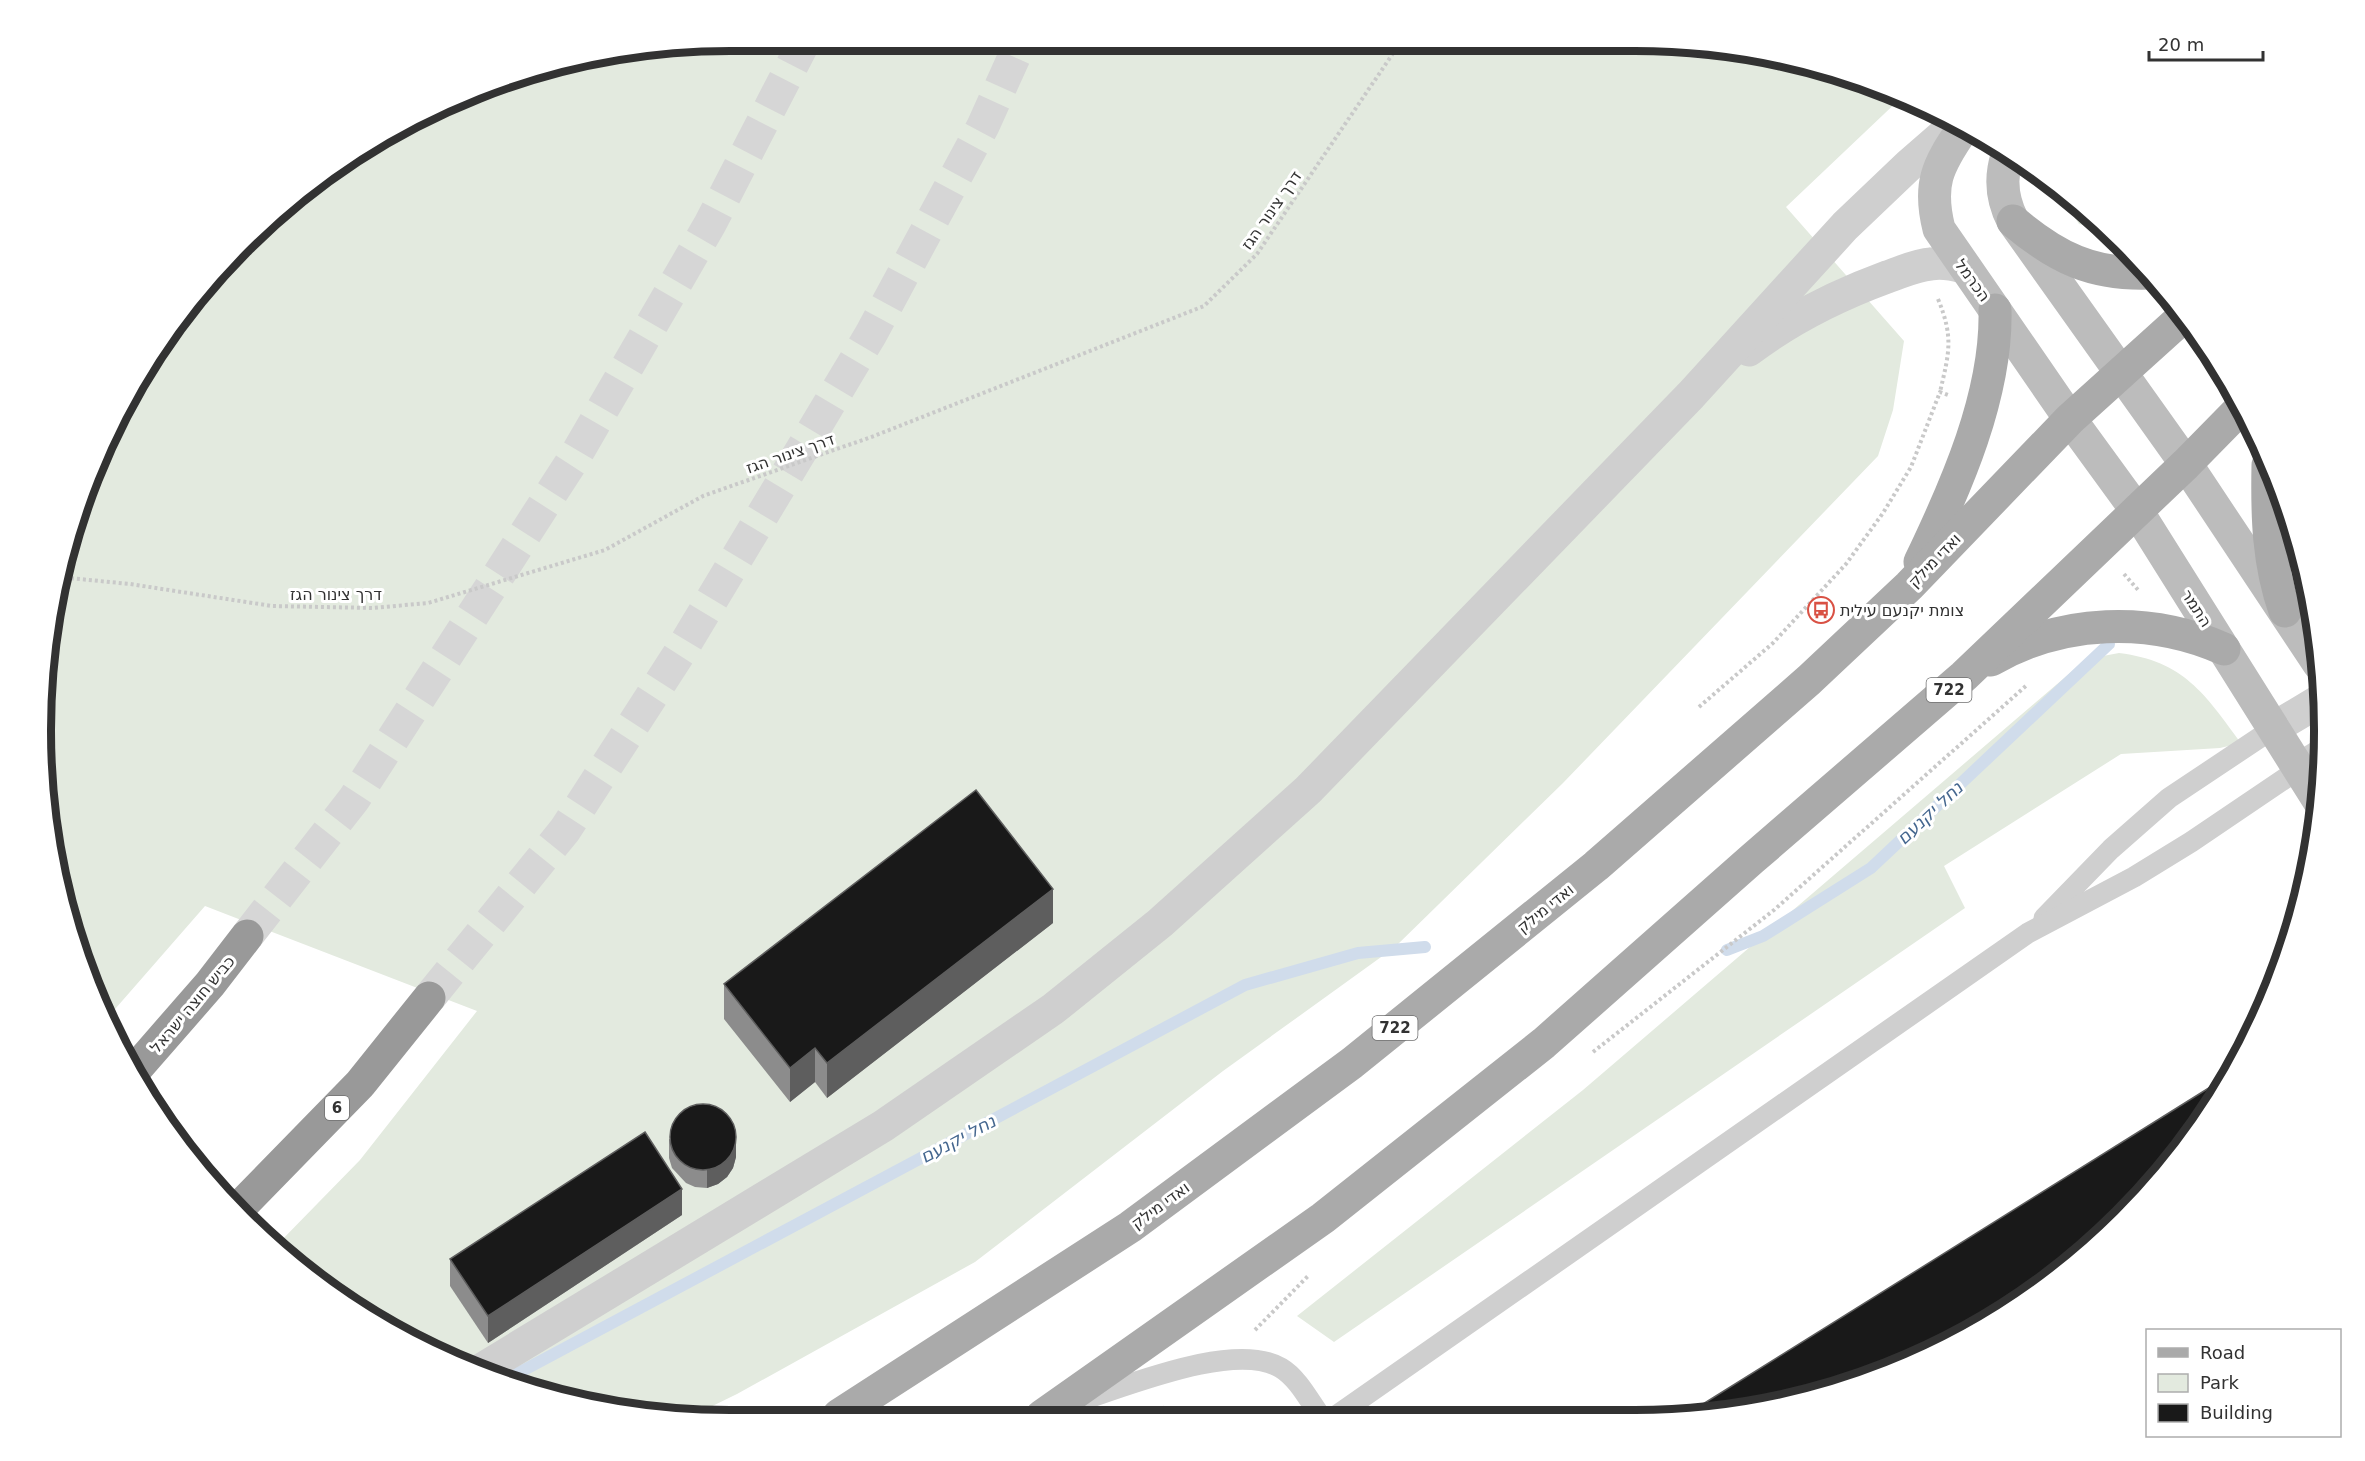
<svg xmlns="http://www.w3.org/2000/svg" width="2365" height="1461" font-family="'DejaVu Sans',Heebo,sans-serif">
<style>
.green{fill:#e3eadf}
.lines{fill:none;stroke-linecap:round;stroke-linejoin:round}
.stream{stroke:#d0dceb;stroke-width:12}
.highway-tunnel{stroke:#d6d6d6;stroke-width:33;stroke-dasharray:33 16;stroke-linecap:butt}
.path{stroke:#c9c9c9;stroke-width:4;stroke-dasharray:3 3;stroke-linecap:butt}
.lane{stroke:#cfcfcf;stroke-width:21}
.street{stroke:#cfcfcf;stroke-width:33}
.secondary{stroke:#bcbcbc;stroke-width:33}
.primary{stroke:#aaa;stroke-width:33}
.highway{stroke:#999;stroke-width:33}
.wall{fill:#8c8c8c}
.shaded-wall{fill:#5e5e5e}
.building{fill:#191919;stroke:#5e5e5e;stroke-width:1.5}
.labels{text-anchor:middle;stroke-width:6;stroke-linejoin:round;paint-order:stroke}
.shield{fill:#fff;stroke:#707070;stroke-width:1.5}
.shield-label{font-size:15px;font-weight:bold;fill:#323232}
.street-label{font-size:16px;fill:#323232;stroke:#fff}
.poi-label{font-size:16px;fill:#323232;stroke:#fff;text-anchor:start}
.water-label{font-size:18px;font-style:italic;fill:#45678f;stroke:#fff}
.rim{fill:none;stroke:#323232;stroke-width:8}
</style>
<rect width="100%" height="100%" fill="#fff"/>
<!-- green -->
<g class="green">
<polygon points="640,46 1724,46 1903,96 1786,207 1904,341 1893,410 1878,456 1563,783 1395,947 1223,1071 975,1262 737,1394 694,1415 641,1415 467,1368 311,1278 275,1247 360,1160 477,1011 205,906 109,1016 77,952 46,821 41,730 54,596 77,509 157,347 242,243 311,183 425,112 509,77"/>
<polygon points="2060,189 2105,230 2079,224 2060,194"/>
<path d="M 2119,653 C 2184,661 2205,694 2241,743 L 2220,748 L 2121,754 L 1944,866 L 1965,908 L 1334,1342 L 1297,1316 L 1583,1090 L 2077,667 L 2103,656 Z"/>
</g>
<g class="lines">
<!-- stream -->
<g class="stream">
<polyline points="1727,950 1763,936 1871,868 2109,644"/>
<polyline points="507,1379 1245,985 1358,953 1425,947"/>
</g>
<!-- highway-tunnel -->
<g class="highway-tunnel">
<polyline points="247,936 354,799 576,455 710,224 802,46"/>
<polyline points="429,998 565,830 684,646 871,334 983,126 1019,46"/>
</g>
<!-- path -->
<g class="path">
<path d="M 1938,299 C 1954,338 1949,353 1940,392"/>
<polyline points="2124,574 2139,591"/>
<polyline points="59,577 130,584 272,606 373,608 428,603 605,550 703,496 874,436 1204,306 1257,254 1398,46"/>
<polyline points="1699,707 1773,643 1846,564 1883,513 1911,467 1940,392 1948,395"/>
<polyline points="1593,1052 1774,910 2027,685"/>
<polyline points="1255,1330 1309,1275"/>
<polyline points="1142,1417 1164,1407"/>
</g>
<!-- lane -->
<g class="lane">
<polyline points="2044,918 2111,849 2169,798 2274,728"/>
<path d="M 1073,1403 C 1123,1388 1234,1340 1281,1368 C 1298,1378 1310,1402 1321,1417"/>
<polyline points="1333,1418 2028,933 2134,877 2191,842 2299,769"/>
</g>
<!-- street -->
<g class="street">
<path d="M 1749,350 C 1791,318 1838,295 1887,277 C 1902,272 1916,265 1931,264 C 1943,262 1952,264 1963,267"/>
<polyline points="2274,728 2321,700"/>
<polyline points="2299,769 2322,755"/>
<polyline points="479,1371 883,1126 1053,1009 1160,923 1308,790 1691,395 1845,226 1909,165 1955,125"/>
</g>
<!-- secondary -->
<g class="secondary">
<path d="M 1962,130 C 1937,166 1928,185 1939,229 L 2070,419 L 2137,511 L 2319,801"/>
<path d="M 2007,156 C 2000,178 2002,200 2013,221 L 2186,464 L 2319,664"/>
</g>
<!-- primary -->
<g class="primary">
<path d="M 2013,221 C 2057,258 2092,275 2150,273"/>
<path d="M 2268,465 C 2267,515 2268,563 2285,611"/>
<path d="M 1920,562 C 1956,487 1997,395 1995,310"/>
<path d="M 1991,660 C 2062,619 2150,616 2224,649"/>
<polyline points="839,1415 1130,1227 1352,1063 1596,866 1809,680 1909,586 2070,419 2183,317"/>
<polyline points="1042,1416 1323,1218 1544,1043 1752,859 1964,676 2186,464 2242,407"/>
</g>
<!-- highway -->
<g class="highway">
<polyline points="135,1070 210,984 247,936"/>
<polyline points="236,1211 360,1084 429,998"/>
</g>
</g>
<!-- wall -->
<g class="wall">
<polygon points="1053,923 827,1098 815,1082 790,1102 724,1019 724,984"/>
<polygon points="669,1139 736,1157 733,1168 727,1177 718,1184 707,1188 695,1187 686,1183 672,1168 669,1158"/>
<polygon points="682,1215 488,1343 450,1286 450,1259"/>
</g>
<!-- shaded-wall -->
<g class="shaded-wall">
<polygon points="1053,889 1053,923 827,1098 827,1063"/>
<polygon points="815,1048 815,1082 790,1102 790,1068"/>
<polygon points="736,1138 736,1157 733,1168 727,1177 718,1184 707,1188 707,1169"/>
<polygon points="682,1189 682,1215 488,1343 488,1316"/>
</g>
<!-- building -->
<g class="building">
<polygon points="976,790 1053,889 827,1063 815,1048 790,1068 724,984"/>
<polygon points="2228,1076 2182,1150 2090,1249 1979,1328 1813,1397 1679,1419"/>
<circle cx="703" cy="1137" r="33"/>
<polygon points="645,1132 682,1189 488,1316 450,1259"/>
</g>
<!-- icons -->
<defs>
<symbol id="bus-ring" viewBox="-11 -11 22 22"><circle r="9.5" fill="#fff" stroke="#d95144" stroke-width="1.5"/><path d="M-5-6H5V4H4V6H2V4H-2V6H-4V4H-5ZM-3.5-4V0h7V-4ZM-3.5 1.2v1.5H-2V1.2ZM2 1.2v1.5H3.5V1.2Z" fill="#d95144"/></symbol>
</defs>
<g fill-rule="evenodd">
<use href="#bus-ring" x="1806" y="595" width="30" height="30"/>
</g>
<g class="labels">
<!-- shield labels -->
<g class="shield">
<rect x="1926.5" y="678" width="45" height="24" rx="4.5"/>
<rect x="1372.5" y="1016" width="45" height="24" rx="4.5"/>
<rect x="325" y="1096" width="24" height="24" rx="4.5"/>
</g>
<g class="shield-label">
<text x="1949" y="695">722</text>
<text x="1395" y="1033">722</text>
<text x="337" y="1113">6</text>
</g>
<!-- street labels -->
<g class="street-label">
<text transform="translate(1271 210) rotate(-55)" y="6">דרך צינור הגז</text>
<text transform="translate(1973 280) rotate(54)" y="6">הכרמל</text>
<text transform="translate(790 453) rotate(-19)" y="6">דרך צינור הגז</text>
<text transform="translate(1934 560) rotate(-46)" y="6">ואדי מילק</text>
<text x="336" y="600">דרך צינור הגז</text>
<text transform="translate(2197 608) rotate(57)" y="6">התמר</text>
<text transform="translate(1545 908) rotate(-39)" y="6">ואדי מילק</text>
<text transform="translate(192 1004) rotate(-50)" y="6">כביש חוצה ישראל</text>
<text transform="translate(1160 1205) rotate(-36)" y="6">ואדי מילק</text>
</g>
<!-- poi labels -->
<g class="poi-label">
<text x="1840" y="616">צומת יקנעם עילית</text>
</g>
<!-- water labels -->
<g class="water-label">
<text transform="translate(1930 813) rotate(-43)" y="6">נחל יקנעם</text>
<text transform="translate(958 1139) rotate(-28)" y="6">נחל יקנעם</text>
</g>
</g>
<!-- crop -->
<path d="M0 0H2365V1461H0ZM730 51H1635A679 679 0 0 1 2314 730V731A679 679 0 0 1 1635 1410H730A679 679 0 0 1 51 731V730A679 679 0 0 1 730 51Z" fill="#fff" fill-rule="evenodd"/>
<path class="rim" d="M730 51H1635A679 679 0 0 1 2314 730V731A679 679 0 0 1 1635 1410H730A679 679 0 0 1 51 731V730A679 679 0 0 1 730 51Z"/>
<!-- legend -->
<rect x="2146" y="1329" width="195" height="108" fill="#ffffff" stroke="#adadad" stroke-width="1.5"/>
<rect x="2158" y="1348" width="30" height="9" fill="#aaaaaa" stroke="#adadad" stroke-width="1.5"/>
<text x="2200" y="1359" font-size="18" fill="#323232">Road</text>
<rect x="2158" y="1374" width="30" height="18" fill="#e3eadf" stroke="#adadad" stroke-width="1.5"/>
<text x="2200" y="1389" font-size="18" fill="#323232">Park</text>
<rect x="2158" y="1404" width="30" height="18" fill="#191919" stroke="#adadad" stroke-width="1.5"/>
<text x="2200" y="1419" font-size="18" fill="#323232">Building</text>
<!-- scale -->
<path d="M2149 51v9h114v-9" fill="none" stroke="#323232" stroke-width="3"/>
<text x="2158" y="51" font-size="18" fill="#323232" stroke="#ffffff" stroke-width="4.5" paint-order="stroke">20 m</text>
</svg>
